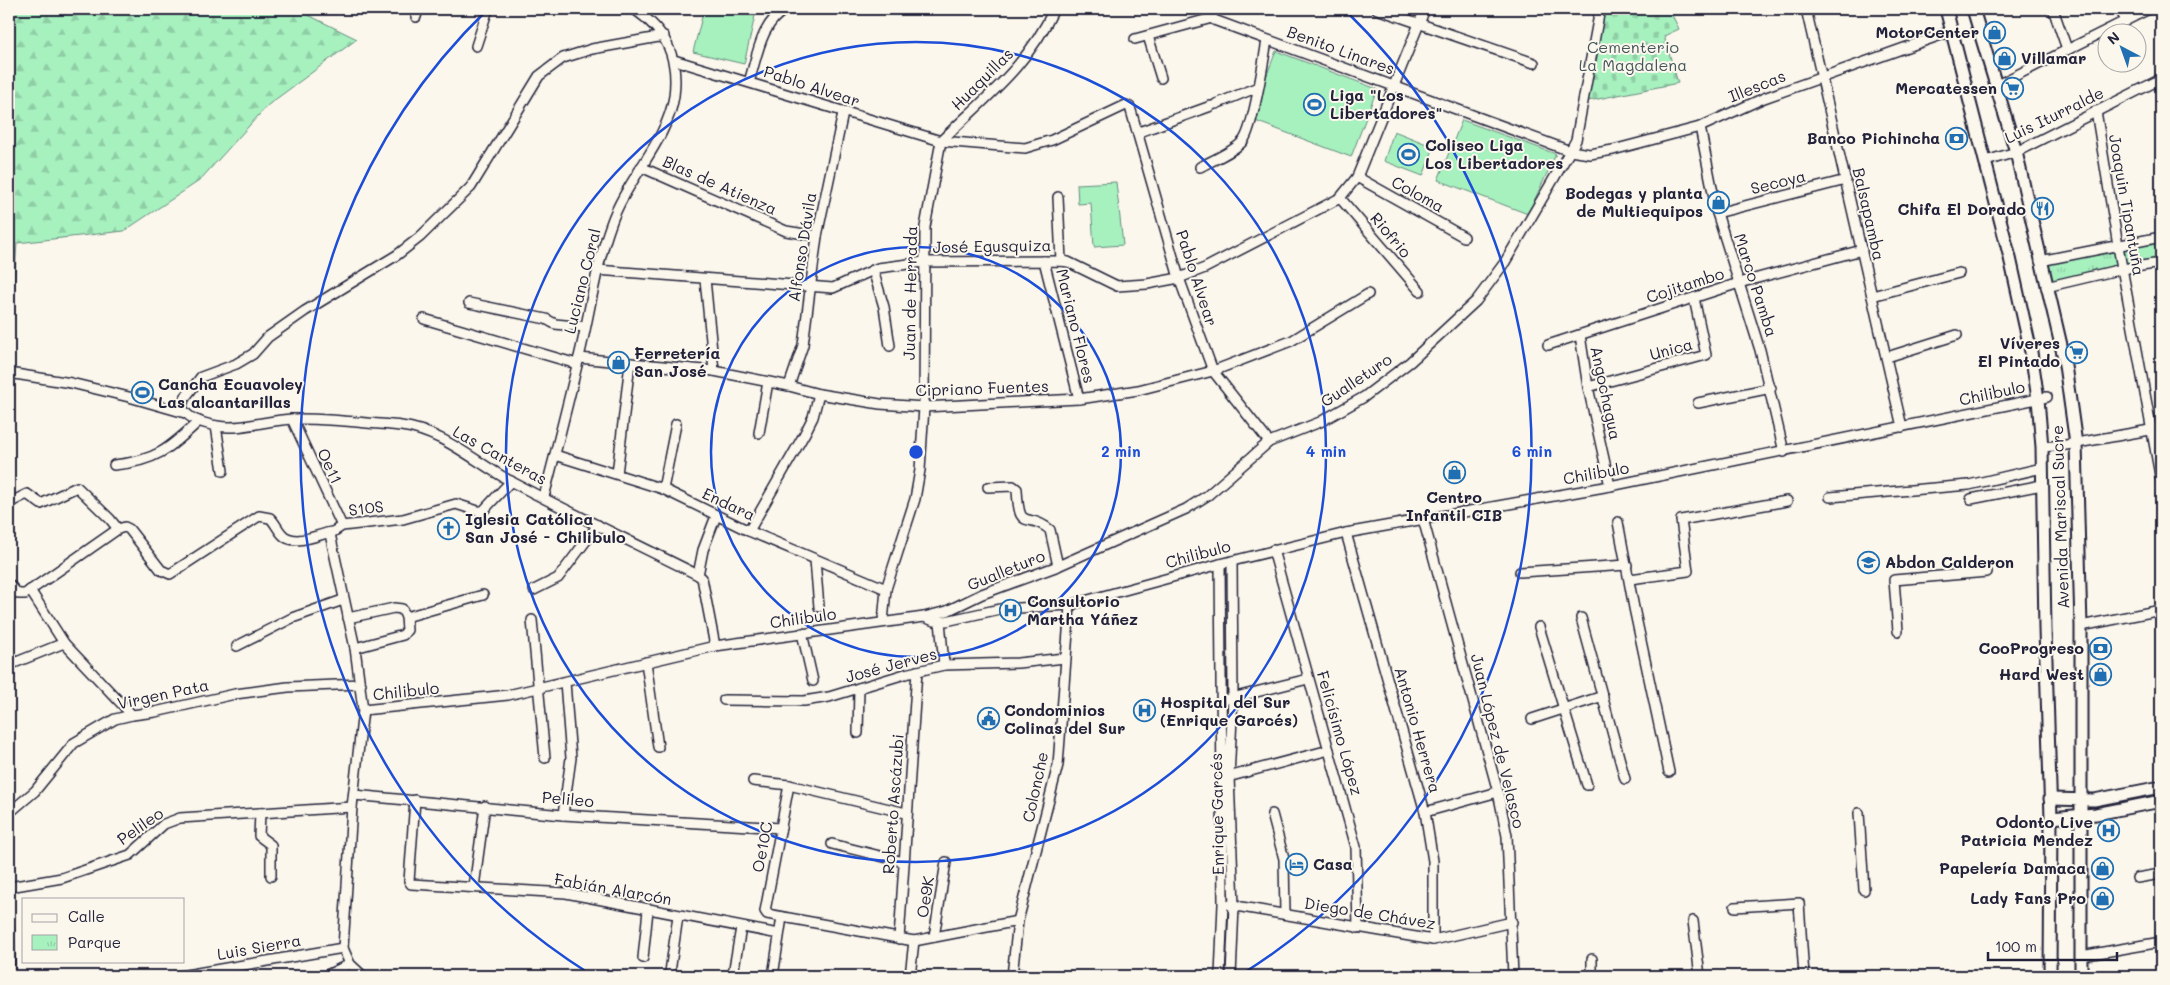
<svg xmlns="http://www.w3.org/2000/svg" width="2170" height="985" font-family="Mali,sans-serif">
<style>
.forest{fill:url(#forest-firs);stroke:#648a7d}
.cemetery{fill:url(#cemetery-stones);stroke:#648a7d}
.park{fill:url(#park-tufts);stroke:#648a7d}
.pitch{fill:#a7f1bf;stroke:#648a7d}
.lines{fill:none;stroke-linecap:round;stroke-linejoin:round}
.minor-casing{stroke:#22223b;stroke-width:12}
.major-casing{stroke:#22223b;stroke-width:15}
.minor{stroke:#fbf7ec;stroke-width:9}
.major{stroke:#fbf7ec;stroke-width:11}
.ring{fill:none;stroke:#1d4ed8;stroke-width:2.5}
.labels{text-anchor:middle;stroke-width:4;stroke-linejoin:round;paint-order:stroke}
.poi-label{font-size:16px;font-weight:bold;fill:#22223b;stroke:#fbf7ec;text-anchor:end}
.park-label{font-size:16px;fill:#43565c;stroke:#fbf7ec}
.street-label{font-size:16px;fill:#22223b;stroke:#fbf7ec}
.centre{fill:#1d4ed8;stroke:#fbf7ec;stroke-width:2.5}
.ring-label{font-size:15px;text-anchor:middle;font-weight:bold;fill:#1d4ed8;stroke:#fbf7ec;stroke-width:4;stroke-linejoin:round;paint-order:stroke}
</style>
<defs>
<pattern id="forest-firs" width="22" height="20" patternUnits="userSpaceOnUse" patternTransform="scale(1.25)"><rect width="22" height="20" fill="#a7f1bf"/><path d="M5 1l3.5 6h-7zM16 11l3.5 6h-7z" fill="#8fcea5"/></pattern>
<pattern id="cemetery-stones" width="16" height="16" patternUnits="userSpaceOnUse" patternTransform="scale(1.25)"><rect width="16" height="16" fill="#a7f1bf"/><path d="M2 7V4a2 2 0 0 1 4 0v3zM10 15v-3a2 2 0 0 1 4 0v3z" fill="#8fcea5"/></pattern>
<pattern id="park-tufts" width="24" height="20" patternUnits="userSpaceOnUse" patternTransform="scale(1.25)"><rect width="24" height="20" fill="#a7f1bf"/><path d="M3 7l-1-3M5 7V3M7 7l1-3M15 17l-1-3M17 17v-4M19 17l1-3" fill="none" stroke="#8fcea5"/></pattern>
</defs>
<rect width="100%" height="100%" fill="#fbf7ec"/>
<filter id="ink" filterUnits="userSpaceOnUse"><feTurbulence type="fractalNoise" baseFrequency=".02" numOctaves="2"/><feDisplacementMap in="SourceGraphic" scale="10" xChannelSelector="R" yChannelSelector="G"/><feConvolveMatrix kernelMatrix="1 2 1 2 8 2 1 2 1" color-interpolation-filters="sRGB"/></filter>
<g filter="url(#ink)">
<!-- forest -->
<polygon class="forest" points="9,9 296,9 357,39 268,105 199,181 124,231 17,243 12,315 9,315"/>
<!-- cemetery -->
<polygon class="cemetery" points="1604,9 1669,9 1679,29 1664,36 1678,83 1588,101"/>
<!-- park -->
<polygon class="park" points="2161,237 2161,263 2046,287 2040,261"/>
<!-- pitch -->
<g class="pitch">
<polygon points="704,9 748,9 756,11 744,64 693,52"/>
<polygon points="1276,51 1377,89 1351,157 1250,119"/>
<polygon points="1462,120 1556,154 1528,214 1438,180"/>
<polygon points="1394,131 1434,147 1423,176 1384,161"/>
<polygon points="1116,182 1123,245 1094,247 1091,203 1078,204 1077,184"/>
</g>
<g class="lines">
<defs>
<g id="minor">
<polyline points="1213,9 1211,15 1214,20 1570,151 1590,154 1613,150 1700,127 1764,98 1952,31"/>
<polyline points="1377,9 1534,63"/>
<polyline points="1806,9 1902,427"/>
<polyline points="2053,9 2067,49"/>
<polyline points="2121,9 2125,21"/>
<polyline points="416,17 418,9"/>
<path d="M 664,36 L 592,49 L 563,58 L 539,76 L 471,187 L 420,237 L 397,255 L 305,311 L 268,337 L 253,354 L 236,364 L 201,377 L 184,399 L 182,407 C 187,419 205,424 217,426 C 242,430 267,420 292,419 C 325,418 368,423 401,426 C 443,431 476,463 512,482 C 573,514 636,544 698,575 L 702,578 L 715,646"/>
<polyline points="1148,36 1161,78"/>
<polyline points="1135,39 1212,18"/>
<polyline points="476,46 488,9"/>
<polyline points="674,60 941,141 1025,148 1052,140 1126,105 1130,107 1179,278 1213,371 1269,442"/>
<path d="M 749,82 C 757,57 761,21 787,9"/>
<polyline points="1997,85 2149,9"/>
<polyline points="1216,104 1258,87"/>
<polyline points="2096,111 2118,246 2161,481"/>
<polyline points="1700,127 1717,213 1760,350 1784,452"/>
<polyline points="1139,132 1211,106"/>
<path d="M 941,141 C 985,98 1028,66 1054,9"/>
<polyline points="1986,161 2016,152 2161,79"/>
<polyline points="641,167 786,231 817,236"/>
<path d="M 1200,167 C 1211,161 1235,151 1243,141 C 1253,129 1264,59 1267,40"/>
<polyline points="1357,177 1464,237"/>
<polyline points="1058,197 1061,261"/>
<polyline points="1340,198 1420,291"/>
<polyline points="1717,213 1846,180"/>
<polyline points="1044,261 1079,399"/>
<polyline points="2040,261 2161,237"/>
<polyline points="597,270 833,288 878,268 924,262 1061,261 1068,262 1117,286 1147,284 1179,278 1205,268 1340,198 1357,177 1425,9"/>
<polyline points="873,270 884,307 890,346"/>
<polyline points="705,279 714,371"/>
<polyline points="2046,287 2122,269 2161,263"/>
<polyline points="1872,296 1959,273"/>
<polyline points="469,303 546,319 555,324 585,327"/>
<polyline points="424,319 577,364"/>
<polyline points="1580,335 1588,387 1610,486"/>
<polyline points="1548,345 1739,283 1862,250"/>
<polyline points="1887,357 1957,335"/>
<polyline points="579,358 714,371 789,386 819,394 880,404 924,407 1079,399 1138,390 1213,371 1291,341 1368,294"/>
<polyline points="9,373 71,383 129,397 185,413"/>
<polyline points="789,386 803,345 817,236 843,113"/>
<polyline points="1588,387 1706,355 1694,298"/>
<polyline points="1698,403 1771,388"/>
<polyline points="292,419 342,526"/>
<polyline points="216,426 223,471"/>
<polyline points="759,433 768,382"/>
<polyline points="2042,447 2066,445 2161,428"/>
<polyline points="555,455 663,489 749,531 886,589"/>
<path d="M 114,465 C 156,461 169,449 199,421"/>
<polyline points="617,474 630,363"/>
<path d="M 988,487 L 1013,486 L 1017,489 C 1019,535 1027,510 1050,530 L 1058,566"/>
<polyline points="663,489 676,424"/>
<path d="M 544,497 C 556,450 568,404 579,357 C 590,313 595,268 611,224 C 626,180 668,140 674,96 C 679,56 666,31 634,9"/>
<polyline points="1830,497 1969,485 2042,468"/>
<polyline points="1971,499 2042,485"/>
<polyline points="9,503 27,494 41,504 77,487 110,519 118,529"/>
<polyline points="1423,519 1498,792 1507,836 1513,976"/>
<polyline points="1618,522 1634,608 1669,772"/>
<polyline points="749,531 805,433 813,417 819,394"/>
<polyline points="1346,533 1425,812 1433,861 1433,940"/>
<polyline points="1273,550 1356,847 1358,928"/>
<polyline points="815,560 819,607"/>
<polyline points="1220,564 1223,904 1220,976"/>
<polyline points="1520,572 1627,565"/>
<polyline points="698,575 703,550 716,516"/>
<polyline points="1630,579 1688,571 1681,520 1787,501"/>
<path d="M 9,584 L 18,594 L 25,594 L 118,529 L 125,527 L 129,529 L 161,570 L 170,574 L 259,516 L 270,518 C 275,522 277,529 282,534 C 293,547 317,535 331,532"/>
<polyline points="30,590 64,643 132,715"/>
<polyline points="534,590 558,578 598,525"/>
<polyline points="406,617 483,595"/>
<polyline points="924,617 947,611 982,594 1058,566 1186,509 1208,495 1269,442 1320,422 1364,397 1410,362 1476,301 1505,262 1570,151 1576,140 1600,9"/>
<polyline points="348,618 394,608 402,609 406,617 407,630 403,635 355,648"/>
<polyline points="1581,618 1625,779"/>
<polyline points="532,620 545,758"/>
<polyline points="940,621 944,665"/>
<polyline points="883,622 886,589 915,499 920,470 924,407 925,227 941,141"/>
<polyline points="2081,626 2161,610"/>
<polyline points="1539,627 1587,785"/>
<polyline points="1898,631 1894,580 1987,572"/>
<polyline points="802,633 813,681"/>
<polyline points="237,646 292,618 343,600"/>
<polyline points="646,662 658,747"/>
<polyline points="9,665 64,643"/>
<polyline points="1228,699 1308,679"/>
<polyline points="724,700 804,701 829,697 905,674 944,665 1018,663 1065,658"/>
<polyline points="363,710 508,695 715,646 924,617 934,621 946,621 1000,609 1070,605 1220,564 1346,533 1610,486 2047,397"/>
<polyline points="1532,719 1603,696"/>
<polyline points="858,733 859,688"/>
<polyline points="1224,778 1329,750"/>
<polyline points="753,781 789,785 906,813"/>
<polyline points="789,785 765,911 767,914 914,941 1018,921"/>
<polyline points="354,795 563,815 781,828"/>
<polyline points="415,800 409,881 411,884 566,893 779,934"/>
<polyline points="1425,812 1498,792"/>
<polyline points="9,813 35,791 74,743 115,719 132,715 155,712 235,694 288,687 361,684"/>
<polyline points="260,813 259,836 271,845 271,876"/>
<polyline points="1859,813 1864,890"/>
<polyline points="1272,814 1284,859 1285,914"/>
<polyline points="563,815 571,758 565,682"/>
<polyline points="832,844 904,862"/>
<polyline points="2137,878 2161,874"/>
<polyline points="9,887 62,878 130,855 164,824 180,818 352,807"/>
<polyline points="474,887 485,806"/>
<polyline points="1230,905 1433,940 1512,922"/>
<polyline points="1735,907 1799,903 1804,976"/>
<polyline points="1693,921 1700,976"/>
<polyline points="9,929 10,976"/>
<polyline points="934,937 946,862"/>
<polyline points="899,939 917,671"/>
<polyline points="2081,956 2161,942"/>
<polyline points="643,958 648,910"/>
<polyline points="1592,959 1592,976"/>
<polyline points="734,968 741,928"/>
<polyline points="670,972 678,916"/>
<polyline points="1013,973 1030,976"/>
<polyline points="180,976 343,948"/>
<polyline points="325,976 350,964"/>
<polyline points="363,976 350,964 343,948 352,807 363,710 355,648 330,534 342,526 403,519 456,504 478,511 483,511 511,481"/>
<polyline points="773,976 782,917"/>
<polyline points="910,976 914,941"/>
<polyline points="1012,976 1018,921 1058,765 1070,605"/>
<polyline points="1231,976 1234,906 1229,777 1233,698 1232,561"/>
</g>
<g id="major">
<polyline points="1946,9 2010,258 2031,352 2038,399 2042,447 2045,629 2051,818 2050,976"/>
<polyline points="1973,9 2016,152 2064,358 2076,444 2081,626 2081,976"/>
<polyline points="2050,799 2094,800 2161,787"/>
<polyline points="2051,818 2096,814 2161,801"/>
</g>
</defs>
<!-- minor casing -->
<use href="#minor" class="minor-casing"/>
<!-- major casing -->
<use href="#major" class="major-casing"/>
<!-- minor -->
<use href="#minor" class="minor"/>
<!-- major -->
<use href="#major" class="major"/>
</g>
</g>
<!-- distance rings -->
<g class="ring">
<circle cx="916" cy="452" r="205"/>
<circle cx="916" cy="452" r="410"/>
<path d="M590 974A616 616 0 0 1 488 9M1344 9A616 616 0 0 1 1242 974"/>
</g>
<!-- icons -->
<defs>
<symbol id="shop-ring" viewBox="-11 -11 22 22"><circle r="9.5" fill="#fbf7ec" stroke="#1f6fb2" stroke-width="1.5"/><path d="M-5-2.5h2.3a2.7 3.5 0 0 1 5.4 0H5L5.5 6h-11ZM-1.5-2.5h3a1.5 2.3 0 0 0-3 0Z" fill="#1f6fb2"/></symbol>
<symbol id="supermarket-ring" viewBox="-11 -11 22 22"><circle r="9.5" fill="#fbf7ec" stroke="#1f6fb2" stroke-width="1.5"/><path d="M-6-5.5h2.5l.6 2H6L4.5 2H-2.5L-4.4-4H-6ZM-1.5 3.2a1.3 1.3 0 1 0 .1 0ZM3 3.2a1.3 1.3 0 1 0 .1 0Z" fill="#1f6fb2"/></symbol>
<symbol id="stadium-ring" viewBox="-11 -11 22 22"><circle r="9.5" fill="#fbf7ec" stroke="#1f6fb2" stroke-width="1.5"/><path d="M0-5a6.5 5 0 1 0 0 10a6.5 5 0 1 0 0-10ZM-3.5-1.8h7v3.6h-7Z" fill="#1f6fb2"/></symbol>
<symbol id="bank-ring" viewBox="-11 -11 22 22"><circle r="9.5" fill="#fbf7ec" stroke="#1f6fb2" stroke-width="1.5"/><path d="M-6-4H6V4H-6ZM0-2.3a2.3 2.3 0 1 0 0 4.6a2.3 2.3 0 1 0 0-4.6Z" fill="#1f6fb2"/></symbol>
<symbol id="restaurant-ring" viewBox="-11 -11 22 22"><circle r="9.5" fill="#fbf7ec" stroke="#1f6fb2" stroke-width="1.5"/><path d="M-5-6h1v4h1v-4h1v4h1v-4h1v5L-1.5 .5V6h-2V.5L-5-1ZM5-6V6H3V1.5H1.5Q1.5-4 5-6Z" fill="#1f6fb2"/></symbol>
<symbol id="church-ring" viewBox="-11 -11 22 22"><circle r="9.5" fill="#fbf7ec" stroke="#1f6fb2" stroke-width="1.5"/><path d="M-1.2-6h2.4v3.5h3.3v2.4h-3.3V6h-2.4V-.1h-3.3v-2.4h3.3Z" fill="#1f6fb2"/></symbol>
<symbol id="school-ring" viewBox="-11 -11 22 22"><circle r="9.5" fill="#fbf7ec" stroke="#1f6fb2" stroke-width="1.5"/><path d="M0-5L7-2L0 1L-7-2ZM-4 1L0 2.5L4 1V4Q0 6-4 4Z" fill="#1f6fb2"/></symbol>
<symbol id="hospital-ring" viewBox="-11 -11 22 22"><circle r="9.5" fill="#fbf7ec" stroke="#1f6fb2" stroke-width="1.5"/><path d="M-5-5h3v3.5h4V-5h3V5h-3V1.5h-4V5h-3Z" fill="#1f6fb2"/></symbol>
<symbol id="civic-ring" viewBox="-11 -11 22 22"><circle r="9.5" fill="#fbf7ec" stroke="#1f6fb2" stroke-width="1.5"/><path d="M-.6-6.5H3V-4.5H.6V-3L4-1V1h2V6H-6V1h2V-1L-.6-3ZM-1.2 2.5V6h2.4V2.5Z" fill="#1f6fb2"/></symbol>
<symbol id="hotel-ring" viewBox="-11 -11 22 22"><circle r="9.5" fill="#fbf7ec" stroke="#1f6fb2" stroke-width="1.5"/><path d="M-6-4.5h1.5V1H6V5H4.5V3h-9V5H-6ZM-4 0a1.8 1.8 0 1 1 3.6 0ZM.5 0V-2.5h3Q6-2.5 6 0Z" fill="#1f6fb2"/></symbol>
</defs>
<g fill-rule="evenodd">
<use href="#shop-ring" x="1982" y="20" width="25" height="25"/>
<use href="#shop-ring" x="1992" y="46" width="25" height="25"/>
<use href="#supermarket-ring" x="2000" y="76" width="25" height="25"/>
<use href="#stadium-ring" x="1302" y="92" width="25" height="25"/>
<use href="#bank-ring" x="1944" y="126" width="25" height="25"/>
<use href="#stadium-ring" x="1396" y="142" width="25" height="25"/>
<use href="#shop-ring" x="1706" y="190" width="25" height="25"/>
<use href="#restaurant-ring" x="2030" y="196" width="25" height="25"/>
<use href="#supermarket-ring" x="2064" y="340" width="25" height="25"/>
<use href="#shop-ring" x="606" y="350" width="25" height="25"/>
<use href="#stadium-ring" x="130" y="380" width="25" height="25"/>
<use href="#shop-ring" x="1442" y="460" width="25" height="25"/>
<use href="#church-ring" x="436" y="516" width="25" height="25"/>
<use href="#school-ring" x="1856" y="550" width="25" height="25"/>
<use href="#hospital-ring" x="998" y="598" width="25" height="25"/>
<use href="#bank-ring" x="2088" y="636" width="25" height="25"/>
<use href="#shop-ring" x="2088" y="662" width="25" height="25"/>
<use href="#hospital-ring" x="1132" y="698" width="25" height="25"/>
<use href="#civic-ring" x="976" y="706" width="25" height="25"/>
<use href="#hospital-ring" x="2096" y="818" width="25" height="25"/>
<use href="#hotel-ring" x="1284" y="852" width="25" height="25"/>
<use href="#shop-ring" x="2090" y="856" width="25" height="25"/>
<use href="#shop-ring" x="2090" y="886" width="25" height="25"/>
</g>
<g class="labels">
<!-- poi labels -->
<g class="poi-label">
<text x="1979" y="38">MotorCenter</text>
<text x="2021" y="64" text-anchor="start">Villamar</text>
<text x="1997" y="94">Mercatessen</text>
<text x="1330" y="101" text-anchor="start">Liga "Los<tspan x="1330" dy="18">Libertadores"</tspan></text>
<text x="1940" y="144">Banco Pichincha</text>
<text x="1425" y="151" text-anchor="start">Coliseo Liga<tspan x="1425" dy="18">Los Libertadores</tspan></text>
<text x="1703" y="199">Bodegas y planta<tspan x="1703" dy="18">de Multiequipos</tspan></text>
<text x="2026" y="215">Chifa El Dorado</text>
<text x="2060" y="349">Víveres<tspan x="2060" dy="18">El Pintado</tspan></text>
<text x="634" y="359" text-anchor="start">Ferretería<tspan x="634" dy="18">San José</tspan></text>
<text x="158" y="390" text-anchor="start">Cancha Ecuavoley<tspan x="158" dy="18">Las alcantarillas</tspan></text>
<text x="1454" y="503" text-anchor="middle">Centro<tspan x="1454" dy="18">Infantil CIB</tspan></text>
<text x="465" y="525" text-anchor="start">Iglesia Católica<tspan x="465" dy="18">San José - Chilibulo</tspan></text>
<text x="1885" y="568" text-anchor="start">Abdon Calderon</text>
<text x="1027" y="607" text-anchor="start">Consultorio<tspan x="1027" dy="18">Martha Yáñez</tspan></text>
<text x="2084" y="654">CooProgreso</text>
<text x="2084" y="680">Hard West</text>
<text x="1160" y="708" text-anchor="start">Hospital del Sur<tspan x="1160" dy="18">(Enrique Garcés)</tspan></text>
<text x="1004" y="716" text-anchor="start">Condominios<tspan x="1004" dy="18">Colinas del Sur</tspan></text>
<text x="2093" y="828">Odonto Live<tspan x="2093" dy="18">Patricia Mendez</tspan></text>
<text x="1313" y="870" text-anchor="start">Casa</text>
<text x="2086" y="874">Papelería Damaca</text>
<text x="2086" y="904">Lady Fans Pro</text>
</g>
<!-- park labels -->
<g class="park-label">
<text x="1633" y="53">Cementerio<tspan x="1633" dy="18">La Magdalena</tspan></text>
</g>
<!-- street labels -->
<g class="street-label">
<text transform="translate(1341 50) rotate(20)" y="6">Benito Linares</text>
<text transform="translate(982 79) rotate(-45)" y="6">Huaquillas</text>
<text transform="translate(812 86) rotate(18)" y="6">Pablo Alvear</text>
<text transform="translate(1757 86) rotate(-22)" y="6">Illescas</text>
<text transform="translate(2054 115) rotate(-26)" y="6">Luis Iturralde</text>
<text transform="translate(1778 182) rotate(-14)" y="6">Secoya</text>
<text transform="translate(720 185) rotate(24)" y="6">Blas de Atienza</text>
<text transform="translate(1418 194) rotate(29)" y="6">Coloma</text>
<text transform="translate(2127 205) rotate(80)" y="6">Joaquin Tipantuña</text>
<text transform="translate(1869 214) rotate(77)" y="6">Balsapamba</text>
<text transform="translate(1391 235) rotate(50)" y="6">Riofrio</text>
<text transform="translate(992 246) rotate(-1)" y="6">José Egusquiza</text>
<text transform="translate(802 247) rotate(-81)" y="6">Alfonso Dávila</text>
<text transform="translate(1197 278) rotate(72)" y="6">Pablo Alvear</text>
<text transform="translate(582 281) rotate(-76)" y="6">Luciano Coral</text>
<text transform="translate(1685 285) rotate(-18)" y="6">Cojitambo</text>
<text transform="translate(1756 285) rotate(72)" y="6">Marco Pamba</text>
<text transform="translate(910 293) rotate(-89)" y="6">Juan de Herrada</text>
<text transform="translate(1076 326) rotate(76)" y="6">Mariano Flores</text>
<text transform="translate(1671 349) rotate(-15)" y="6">Unica</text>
<text transform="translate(1356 380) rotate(-34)" y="6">Gualleturo</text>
<text transform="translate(982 388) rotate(-2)" y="6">Cipriano Fuentes</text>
<text transform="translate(1606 393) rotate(78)" y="6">Angochagua</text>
<text transform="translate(1992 393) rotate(-12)" y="6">Chilibulo</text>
<text transform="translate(500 455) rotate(29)" y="6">Las Canteras</text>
<text transform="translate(330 466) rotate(65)" y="6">Oe11</text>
<text transform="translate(1596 473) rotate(-10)" y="6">Chilibulo</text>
<text transform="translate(729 504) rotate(25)" y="6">Endara</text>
<text transform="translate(366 508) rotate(-7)" y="6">S10S</text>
<text transform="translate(2060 517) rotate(-92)" y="6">Avenida Mariscal Sucre</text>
<text transform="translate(1198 554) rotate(-15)" y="6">Chilibulo</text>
<text transform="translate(1006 570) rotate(-22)" y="6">Gualleturo</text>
<text transform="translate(803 618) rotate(-8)" y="6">Chilibulo</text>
<text transform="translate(891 665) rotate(-15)" y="6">José Jerves</text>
<text transform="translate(406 691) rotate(-6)" y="6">Chilibulo</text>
<text transform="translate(163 694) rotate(-12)" y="6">Virgen Pata</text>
<text transform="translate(1418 730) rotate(74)" y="6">Antonio Herrera</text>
<text transform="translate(1340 733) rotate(74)" y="6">Felicísimo López</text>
<text transform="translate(1498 741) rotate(76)" y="6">Juan López de Velasco</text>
<text transform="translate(1035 787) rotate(-78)" y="6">Colonche</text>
<text transform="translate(568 799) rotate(5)" y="6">Pelileo</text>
<text transform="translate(893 804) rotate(-86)" y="6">Roberto Ascázubi</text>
<text transform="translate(1217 814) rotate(-91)" y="6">Enrique Garcés</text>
<text transform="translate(140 826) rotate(-35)" y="6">Pelileo</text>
<text transform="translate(762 847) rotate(-79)" y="6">Oe10C</text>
<text transform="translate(613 889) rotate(10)" y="6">Fabián Alarcón</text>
<text transform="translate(925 897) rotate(-81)" y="6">Oe9K</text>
<text transform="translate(1370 913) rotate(9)" y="6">Diego de Chávez</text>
<text transform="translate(259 947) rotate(-10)" y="6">Luis Sierra</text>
</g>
</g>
<circle cx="916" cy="452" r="8" class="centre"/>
<g class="ring-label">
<text x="1121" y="457">2 min</text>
<text x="1326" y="457">4 min</text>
<text x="1532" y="457">6 min</text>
</g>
<!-- margin -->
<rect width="2170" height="985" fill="none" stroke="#fbf7ec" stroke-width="30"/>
<rect x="15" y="15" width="2140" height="955" fill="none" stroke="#22223b" stroke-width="2" filter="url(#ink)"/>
<!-- legend -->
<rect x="22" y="898" width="162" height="65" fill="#fbf7ec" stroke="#a4a2a5"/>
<rect x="32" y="914" width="25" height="8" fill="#fbf7ec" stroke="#a4a2a5"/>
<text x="68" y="922" font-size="15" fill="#22223b">Calle</text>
<rect x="32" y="935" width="25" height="15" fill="url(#park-tufts)" stroke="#a4a2a5"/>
<text x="68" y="948" font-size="15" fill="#22223b">Parque</text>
<!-- north arrow -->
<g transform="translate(2122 48) rotate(319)"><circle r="24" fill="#fbf7ec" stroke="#a4a2a5"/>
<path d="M0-4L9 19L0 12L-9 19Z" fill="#1f6fb2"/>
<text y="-8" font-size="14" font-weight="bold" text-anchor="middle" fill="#22223b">N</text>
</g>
<!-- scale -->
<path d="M1988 952v8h129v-8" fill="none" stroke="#22223b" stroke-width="2.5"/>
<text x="1995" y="952" font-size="15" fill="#22223b" stroke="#fbf7ec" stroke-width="4" paint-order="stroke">100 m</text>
</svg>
